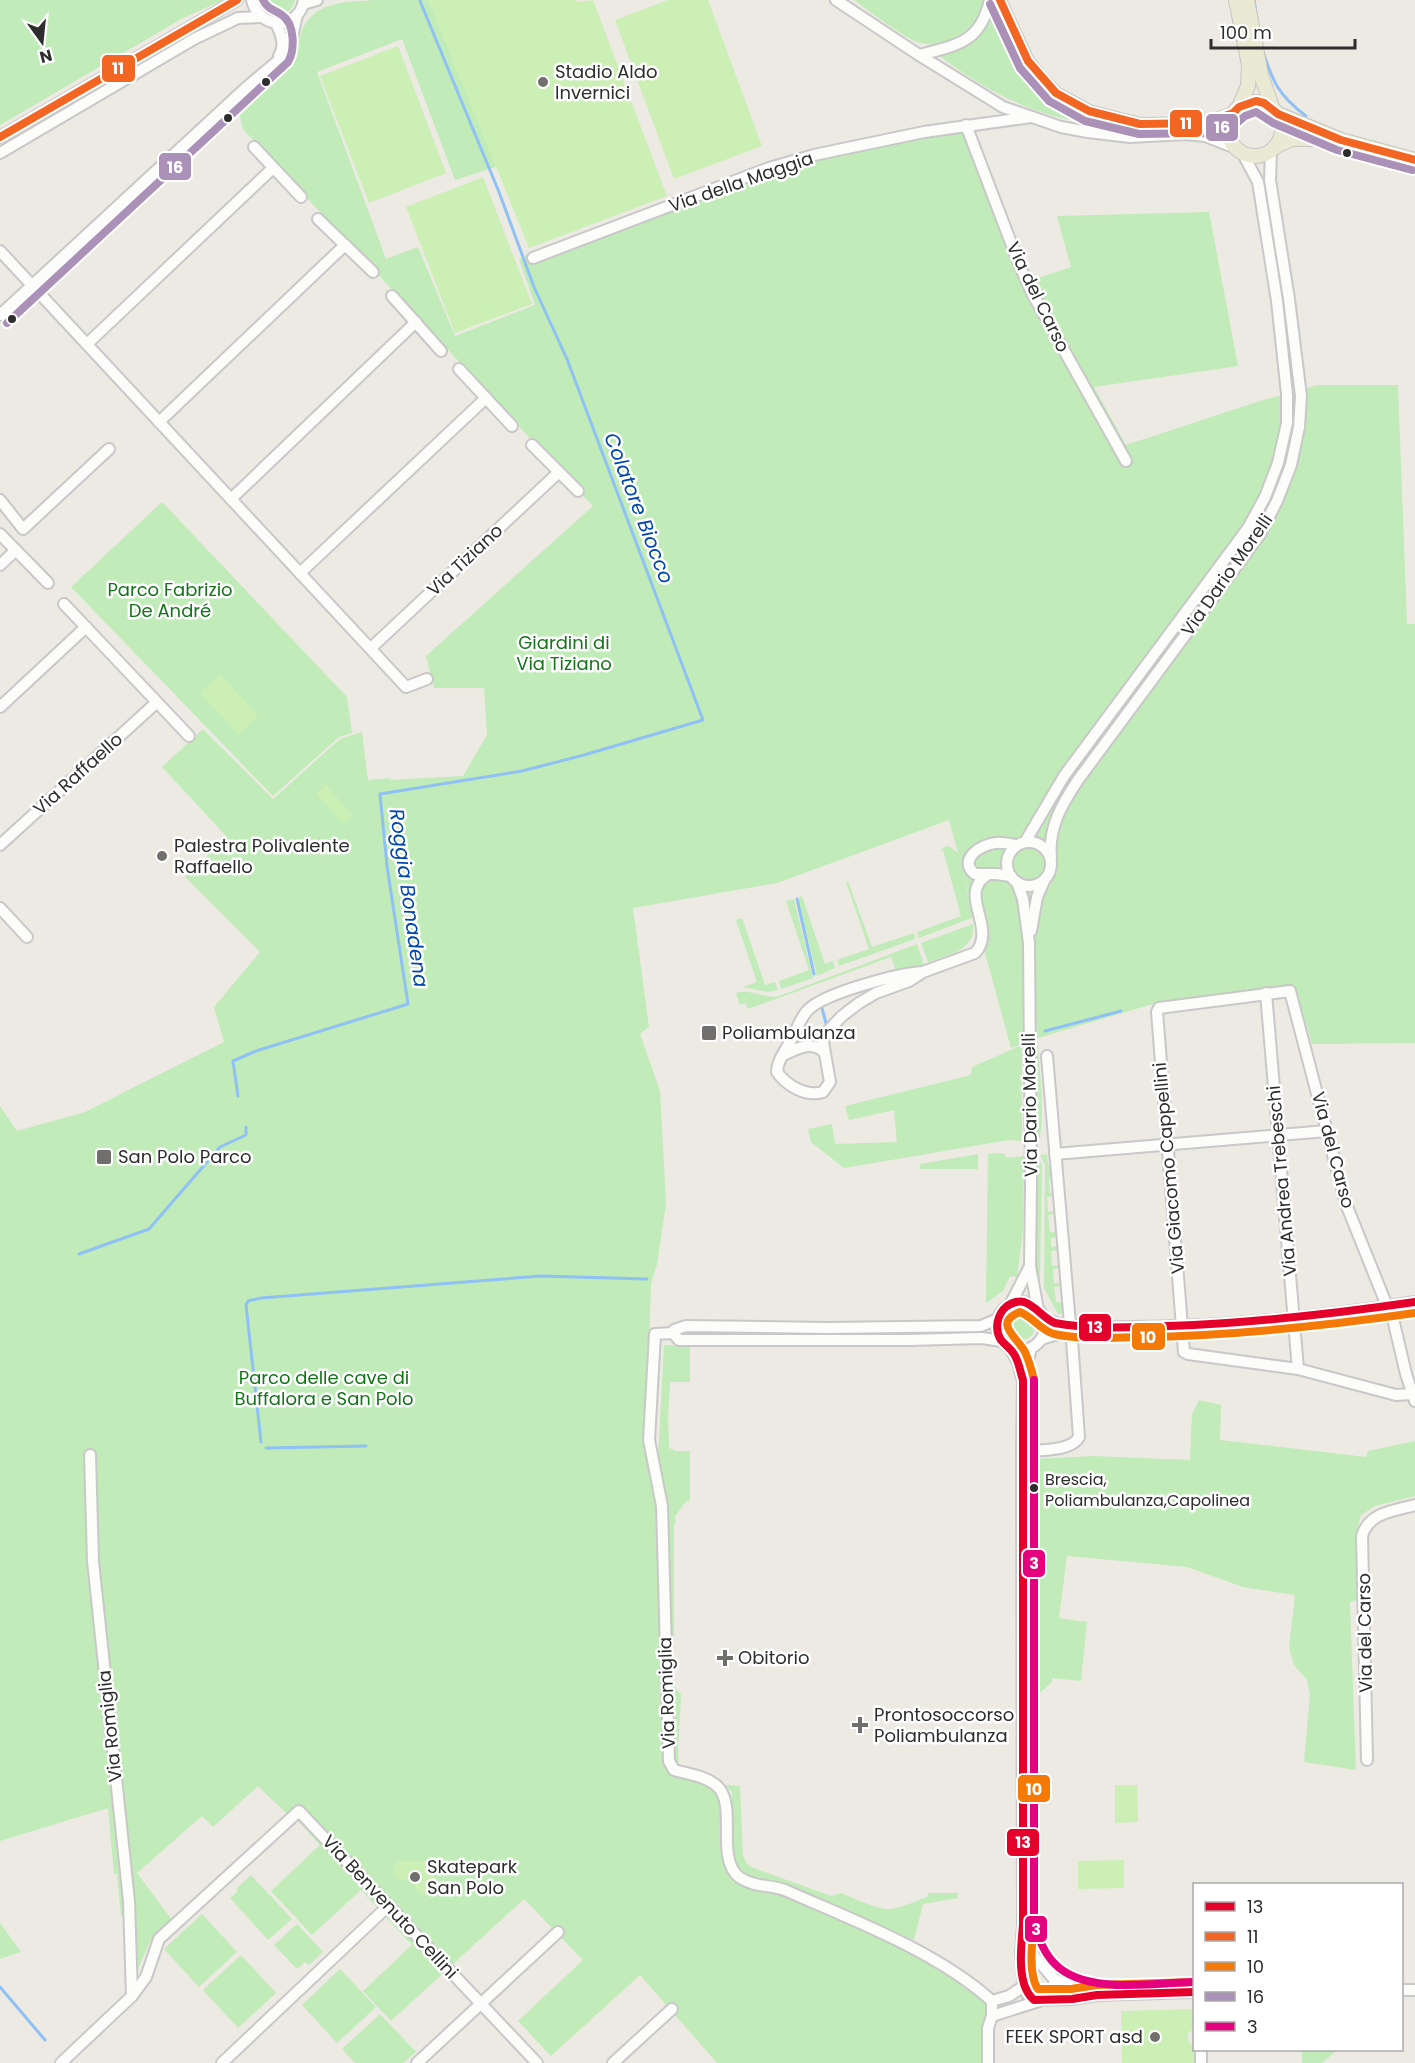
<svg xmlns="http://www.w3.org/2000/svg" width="1415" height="2063" font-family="Poppins,sans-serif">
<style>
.green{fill:#c1ebb9}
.pitch{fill:#ccefb6}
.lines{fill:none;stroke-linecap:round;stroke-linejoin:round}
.stream{stroke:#90c1f4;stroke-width:3}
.minor-casing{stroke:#c9c8c8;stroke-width:14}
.major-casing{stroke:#c6c6c3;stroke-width:16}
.minor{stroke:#fcfcfb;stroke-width:10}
.major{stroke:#e9e9d4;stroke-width:14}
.bus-1-casing{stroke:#fff;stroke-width:12}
.bus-2-casing{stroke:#fff;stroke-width:12}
.bus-3-casing{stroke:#fff;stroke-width:12}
.bus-4-casing{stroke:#fff;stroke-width:12}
.bus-5-casing{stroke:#fff;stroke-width:12}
.bus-1{stroke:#e4002b;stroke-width:8}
.bus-2{stroke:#f26522;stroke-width:8}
.bus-3{stroke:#f47906;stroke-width:8}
.bus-4{stroke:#ab91b8;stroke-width:8}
.bus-5{stroke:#e5007d;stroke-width:8}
.bus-dot{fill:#2d2d2d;stroke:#fff;stroke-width:2}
.poi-dot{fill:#706f6d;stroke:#fff;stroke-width:2}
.labels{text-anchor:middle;stroke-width:5;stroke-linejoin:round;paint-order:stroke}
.bus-label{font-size:16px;fill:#2d2d2d;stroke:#fff;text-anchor:start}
.poi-label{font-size:18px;fill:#2d2d2d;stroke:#fff;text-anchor:start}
.street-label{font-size:18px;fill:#2d2d2d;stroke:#fff}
.park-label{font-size:18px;fill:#137418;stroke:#fff}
.water-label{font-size:20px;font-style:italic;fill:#0046ae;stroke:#fff}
.line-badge{stroke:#fff;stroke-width:2}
.badge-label{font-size:16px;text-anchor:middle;font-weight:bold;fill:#fff}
</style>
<rect width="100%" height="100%" fill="#eceae3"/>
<!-- green -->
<g class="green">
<polygon points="0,0 223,0 183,18 0,125"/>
<path d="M 260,0 L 295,0 C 290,20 266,20 260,0 Z"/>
<path d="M 376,0 L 431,0 L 498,166 L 455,180 L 402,39 L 317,72 L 386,259 L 418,247 L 455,336 L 535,305 L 519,259 L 533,252 L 537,262 L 784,167 L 846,150 L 970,128 L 1024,283 L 1071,267 L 1057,216 L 1209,212 L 1238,366 L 1094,387 L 1126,445 L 1260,401 L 1318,385 L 1398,385 L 1407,624 L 1415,624 L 1415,1043 L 1312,1044 L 1296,988 L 1287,986 L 1156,1003 L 1038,1038 C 1038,1059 1048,1133 1036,1145 L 1035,1040 L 1011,1048 L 961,865 L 974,917 L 919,938 L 917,932 L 961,916 L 943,850 L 939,852 L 944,847 L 949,846 L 958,853 L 949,820 L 777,883 L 633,908 L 649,1027 L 640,1034 L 660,1091 L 666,1204 L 657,1264 L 651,1284 L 646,1440 L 660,1505 L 666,1764 L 673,1775 L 704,1783 L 714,1789 L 719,1798 L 724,1852 L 737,1882 L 753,1891 L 781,1895 L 906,1947 L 975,1994 L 987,2003 L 988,2016 L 982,2033 L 982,2063 L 717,2063 L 640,1975 L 551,2056 L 518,2021 L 583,1960 L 524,1899 L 391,2021 L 363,1991 L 412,1945 L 361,1890 L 312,1935 L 271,1891 L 320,1845 L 293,1816 L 289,1813 L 287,1814 L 258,1786 L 213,1827 L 202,1816 L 137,1873 L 172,1920 L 151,1939 L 132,1983 L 130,1924 L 121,1916 L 117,1874 L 114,1874 L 108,1808 L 0,1841 L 0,1106 L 17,1131 L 85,1112 L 224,1042 L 214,1007 L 260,952 L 185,877 L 227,837 L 162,767 L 203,729 L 273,799 L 340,739 L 362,732 L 368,781 L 369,780 L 390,778 L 391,780 L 463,776 L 487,735 L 484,688 L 434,688 L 426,656 L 593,506 L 243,129 L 237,104 C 256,88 278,74 293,54 C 299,47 299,36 303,28 C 317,0 349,2 376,0 Z"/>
<path d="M 854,0 L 983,0 C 977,30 948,52 917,42 C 903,37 868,10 854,0 Z"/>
<path d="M 994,4 C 1023,65 1040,112 1115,122 L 1117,125 C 1107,127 1092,124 1081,122 C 1025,112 982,88 937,54 C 975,48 978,37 994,4 Z"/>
<polygon points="162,502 347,697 352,733 339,737 273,796 71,587"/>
<polygon points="848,881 872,947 914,933 915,939 839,966 837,960 869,949 846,882"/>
<polygon points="802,896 825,964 833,961 835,968 817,976 799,904 799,897"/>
<polygon points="794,899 813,978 781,989 779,981 809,970 786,901"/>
<polygon points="742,918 765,985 775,982 778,990 768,992 743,987 757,982 736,920"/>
<path d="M 973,924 C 976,951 947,955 928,962 L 921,943 Z"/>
<path d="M 917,944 L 924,965 L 896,971 L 891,957 L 748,1009 L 746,1003 L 740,1005 L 736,993 C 750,988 764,999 779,996 Z"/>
<polygon points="1022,1045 1022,1141 1009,1140 844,1168 811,1142 808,1129 832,1124 835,1144 897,1142 894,1110 849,1120 845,1106 971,1075 972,1067"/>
<polygon points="1003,1153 1007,1158 1024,1156 1023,1230 1017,1277 1010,1276 1003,1291 986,1303 988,1154"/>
<polygon points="978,1154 978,1169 920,1169 920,1164"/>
<polygon points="1047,1154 1048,1165 1051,1165 1052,1178 1049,1179 1050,1193 1053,1193 1054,1196 1047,1197 1048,1212 1055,1211 1055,1214 1048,1215 1050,1232 1057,1232 1057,1237 1051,1238 1051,1247 1058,1246 1058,1250 1051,1251 1052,1266 1060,1265 1060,1268 1053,1269 1054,1283 1061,1283 1061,1286 1054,1287 1056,1302 1063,1302 1064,1314 1058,1314 1044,1288 1045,1165 1040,1155"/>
<polygon points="1036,1156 1042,1165 1040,1280 1037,1282 1035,1240"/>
<circle cx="1021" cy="1326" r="14"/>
<polygon points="664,1345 690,1346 690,1382 670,1382 668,1415 669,1448 676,1451 690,1451 690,1498 689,1502 686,1501 674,1518 676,1519 674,1525 674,1684 676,1689 681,1694 678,1754 679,1765 676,1764 675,1760 671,1695 668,1532 666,1501 658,1458"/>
<polygon points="1199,1400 1221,1405 1220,1440 1366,1457 1368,1451 1415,1441 1415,1496 1375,1506 1361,1515 1356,1534 1358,1600 1350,1602 1356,1770 1304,1762 1310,1695 1307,1680 1294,1665 1289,1648 1295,1595 1243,1587 1187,1567 1067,1556 1059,1618 1087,1622 1081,1681 1052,1678 1052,1682 1036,1696 1035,1719 1024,1719 1037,1482 1033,1480 1035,1459 1093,1456 1190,1460 1192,1414"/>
<path d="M 725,1785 L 740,1786 L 743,1855 L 747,1864 L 751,1867 L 831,1896 L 841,1893 C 853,1898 878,1910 890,1909 C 902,1908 915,1901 927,1897 L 929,1893 L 958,1893 L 958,1898 L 923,1904 L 914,1940 L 823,1900 L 743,1874 C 725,1853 732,1818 732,1792 Z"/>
<polygon points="251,1875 292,1919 268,1940 230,1898 238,1891 236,1889"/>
<polygon points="202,1914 237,1952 199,1987 164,1949"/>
<polygon points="0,1923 21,1952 0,1959"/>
<polygon points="297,1924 323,1952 309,1965 305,1962 297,1969 274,1945"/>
<polygon points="241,1955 276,1993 238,2028 203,1990"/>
<polygon points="340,1969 376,2007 337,2043 302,2005"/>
<polygon points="380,2014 416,2052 403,2063 355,2063 342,2049"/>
<polygon points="1302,2050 1337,2050 1322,2063 1302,2063"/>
</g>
<!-- pitch -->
<g class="pitch">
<polygon points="428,0 576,0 577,2 593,0 667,196 529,248"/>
<polygon points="668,0 708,0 762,146 674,179 615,20"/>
<polygon points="398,46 446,173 369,203 320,76"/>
<polygon points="483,177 532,304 455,333 406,207"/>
<polygon points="220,674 258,716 238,734 200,693"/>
<polygon points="326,785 353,815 343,823 316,793"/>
<polygon points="1115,1785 1137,1785 1138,1822 1115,1823"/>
<polygon points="1124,1860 1124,1888 1078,1889 1078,1861"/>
<path d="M 399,1861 L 431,1861 C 438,1870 435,1885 430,1895 C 419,1897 417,1892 413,1883 L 398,1878 L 394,1875 L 394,1865 Z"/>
<polygon points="1194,2009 1194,2028 1188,2034 1188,2040 1195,2050 1196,2063 1122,2063 1121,2011"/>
</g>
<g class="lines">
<!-- stream -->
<g class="stream">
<polyline points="1254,0 1257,19"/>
<path d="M 1262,49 C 1273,82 1278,95 1306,116"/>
<polyline points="797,899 814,974"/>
<polyline points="822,1008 826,1023"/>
<polyline points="1045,1031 1121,1011"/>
<polyline points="238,1096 233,1061 256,1051 408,1004 387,866 380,794 522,771 584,755 703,720 567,359 534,287 499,192 420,1"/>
<polyline points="79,1254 149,1229 220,1147 246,1135 246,1127"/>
<polyline points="261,1442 246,1305 248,1301 261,1298 541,1276 647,1279"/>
<polyline points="266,1448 366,1446"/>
<polyline points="0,1987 45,2040"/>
</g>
<defs>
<g id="minor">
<path d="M 252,0 C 259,30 299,31 304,0"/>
<polyline points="836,0 919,55 1003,107 1061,127 1088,132 1130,137 1186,134 1205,136 1236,148"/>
<polyline points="1000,0 1028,61 1042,78 1056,93 1089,111 1140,124 1205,123 1233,113"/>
<polyline points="303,4 317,0"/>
<path d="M 276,23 C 281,34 286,45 279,56"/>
<path d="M 919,55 C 957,45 980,43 990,0"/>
<polyline points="966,125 1019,264 1032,293 1126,461"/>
<polyline points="0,137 237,0"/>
<polyline points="254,147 301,197"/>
<polyline points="0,153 194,39 238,18 261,17"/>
<polyline points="318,219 373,272"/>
<polyline points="0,251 406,687 427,679"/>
<polyline points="533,258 769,168 814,155 924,132 1031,117"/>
<polyline points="392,296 441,351"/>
<polyline points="0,315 248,86 286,54 290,46 297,15"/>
<polyline points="87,344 273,168"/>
<polyline points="459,369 512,426"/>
<polyline points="159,422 345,245"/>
<polyline points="532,445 578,491"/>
<polyline points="231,499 416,322"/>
<polyline points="0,500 23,529 109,449"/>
<polyline points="0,534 48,583"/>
<polyline points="0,565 16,550"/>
<polyline points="300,573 486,398"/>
<polyline points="64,604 189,736"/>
<polyline points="371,648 559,472"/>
<polyline points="0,707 86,627"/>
<circle cx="1029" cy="864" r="22"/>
<polyline points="1025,842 1064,776 1248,528 1265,497 1278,463 1287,423 1287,394 1277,301 1258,182 1243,154"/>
<polyline points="0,845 156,703"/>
<path d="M 1051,857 C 1048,828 1062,804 1078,780 L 1260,534 L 1277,501 L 1291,465 L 1299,427 L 1301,396 L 1289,299 L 1270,180 L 1271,151"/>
<path d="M 1011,876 L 996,874 L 975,874 C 957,860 981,844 996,843 C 1002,842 1010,844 1016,845"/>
<polyline points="1017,882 1023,899 1029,943 1031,1184 1030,1266 1038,1310"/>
<polyline points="0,908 27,937"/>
<polyline points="1031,931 1037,897 1044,881"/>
<path d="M 923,972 C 900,973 824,993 808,1010 C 800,1018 796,1032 790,1042 C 785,1051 777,1061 777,1072 C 787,1086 806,1097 823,1092 L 830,1082 L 823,1042 L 826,1033 L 842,1016 L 859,1003 L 876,993 L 909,981 L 923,972 L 975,953 C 998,929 957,894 987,875"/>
<polyline points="1266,993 1298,1369"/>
<path d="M 783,1055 C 797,1049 811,1040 824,1052"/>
<polyline points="1047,1056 1070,1324"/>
<polyline points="1055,1154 1327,1131"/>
<circle cx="1021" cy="1326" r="24"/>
<polyline points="1010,1305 1030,1266"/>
<polyline points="1387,1306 1346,1204 1290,991 1159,1008 1157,1012 1184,1352 1188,1354 1298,1369 1396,1395 1412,1394"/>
<polyline points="1390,1306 1406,1374 1415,1401"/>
<path d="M 1043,1318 C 1065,1330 1104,1327 1129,1327 C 1224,1327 1320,1317 1415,1302"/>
<polyline points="673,1333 679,1340 909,1340 982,1338 1002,1341"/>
<polyline points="1041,1339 1082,1327"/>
<polyline points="1010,1348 1018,1362 1022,1378"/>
<polyline points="1031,1348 1023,1380 1022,1451 1023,1925 1021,1954 1024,1986 1027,1994 1034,2000 1072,1999 1097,1995 1194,1992"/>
<path d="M 1022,1451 C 1037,1450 1071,1452 1079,1437 L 1072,1340"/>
<polyline points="90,1455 93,1561 129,1901 132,1996"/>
<path d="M 1367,1760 L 1362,1536 C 1369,1512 1394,1511 1415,1505"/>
<polyline points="1024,1932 1034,1956 1054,1979 1055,1989 1046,1999"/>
<polyline points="1054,1979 1075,1989 1091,1994"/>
<polyline points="1402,1990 1415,1990"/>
<polyline points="992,2001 1009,1996 1024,1986"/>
<polyline points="992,2016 1039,2001"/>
<polyline points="61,2063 132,1996 146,1977 159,1939 299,1811 537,2063"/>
<polyline points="222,2063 388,1906"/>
<polyline points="417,2063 558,1932"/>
<polyline points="613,2063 672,2009"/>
<path d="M 988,2063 L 988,2028 L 992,2016 L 992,2001 C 936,1951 855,1921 787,1891 C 771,1884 754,1888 739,1877 C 715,1858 738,1805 717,1786 C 706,1776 688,1774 674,1770 L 669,1761 L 662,1506 L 649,1440 L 655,1334 L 673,1333 L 674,1330 L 686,1326 L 827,1328 L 981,1326 L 998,1319"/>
<polyline points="1201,2063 1201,2050"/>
</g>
<g id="major">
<polyline points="1236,0 1249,65 1248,86 1239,107"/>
<polyline points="1247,0 1261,75 1272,107"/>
<circle cx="1255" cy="129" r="27"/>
<polyline points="1278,114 1341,140 1415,160"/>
<polyline points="1276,146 1292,139 1336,139"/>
</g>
</defs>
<!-- minor casing -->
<use href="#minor" class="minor-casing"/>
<!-- major casing -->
<use href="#major" class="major-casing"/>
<!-- minor -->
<use href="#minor" class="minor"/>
<!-- major -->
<use href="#major" class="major"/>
<defs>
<path id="bus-1" d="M 1194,1992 L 1097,1995 L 1072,1999 L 1034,2000 C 1016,1985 1021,1947 1023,1925 L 1023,1380 C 1020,1371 1019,1362 1014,1354 C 1010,1348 1005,1345 1001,1340 C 994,1329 997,1314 1007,1306 C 1012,1303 1018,1300 1024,1302 C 1036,1306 1043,1318 1055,1323 C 1092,1330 1131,1327 1169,1326 C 1252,1323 1333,1314 1415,1302"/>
<g id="bus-2">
<polyline points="1000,0 1028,61 1056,93 1089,111 1140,124 1205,123 1233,113 1239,107 1256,101 1264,103 1278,114 1341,140 1415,160"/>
<polyline points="0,137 237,0"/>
</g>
<path id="bus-3" d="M 1194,1982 L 1097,1985 L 1071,1989 L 1038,1989 C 1028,1975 1032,1942 1034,1925 L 1034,1380 C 1032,1371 1029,1361 1025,1352 C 1018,1338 992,1323 1020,1312 C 1033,1317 1040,1330 1054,1334 C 1082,1340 1113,1338 1141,1337 C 1233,1336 1324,1326 1415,1313"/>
<g id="bus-4">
<polyline points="990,4 1020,68 1049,101 1085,121 1139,134 1205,133 1237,123 1245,116 1256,112 1273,123 1337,150 1412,170"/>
<path d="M 7,323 L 288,62 C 295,50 295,24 282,15 C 274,9 268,10 263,0"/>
</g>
<path id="bus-5" d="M 1034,1380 L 1034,1923 C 1039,1938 1043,1952 1055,1964 C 1085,1995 1154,1983 1193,1982"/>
</defs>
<!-- bus-1 casing -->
<use href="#bus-1" class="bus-1-casing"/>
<!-- bus-2 casing -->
<use href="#bus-2" class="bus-2-casing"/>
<!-- bus-3 casing -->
<use href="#bus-3" class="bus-3-casing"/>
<!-- bus-4 casing -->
<use href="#bus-4" class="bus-4-casing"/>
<!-- bus-5 casing -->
<use href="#bus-5" class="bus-5-casing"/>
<!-- bus-1 -->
<use href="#bus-1" class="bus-1"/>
<!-- bus-2 -->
<use href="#bus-2" class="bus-2"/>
<!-- bus-3 -->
<use href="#bus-3" class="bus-3"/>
<!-- bus-4 -->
<use href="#bus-4" class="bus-4"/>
<!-- bus-5 -->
<use href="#bus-5" class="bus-5"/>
</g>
<!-- markers -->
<g class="bus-dot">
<circle cx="266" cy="82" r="5"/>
<circle cx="228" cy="118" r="5"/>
<circle cx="1347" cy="153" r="5"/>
<circle cx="12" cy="319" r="5"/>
<circle cx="1034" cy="1488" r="5"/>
</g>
<g class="poi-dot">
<circle cx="543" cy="82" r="6"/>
<circle cx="162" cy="856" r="6"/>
<rect x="701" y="1025" width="16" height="16" rx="3"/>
<rect x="96" y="1149" width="16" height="16" rx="3"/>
<path d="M722 1649h6v6h6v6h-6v6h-6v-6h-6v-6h6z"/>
<path d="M857 1716h6v6h6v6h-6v6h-6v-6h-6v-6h6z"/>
<circle cx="415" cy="1877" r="6"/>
<circle cx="1155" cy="2037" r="6"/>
</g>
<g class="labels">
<!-- bus labels -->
<g class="bus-label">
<text x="1045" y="1485">Brescia,<tspan x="1045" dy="21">Poliambulanza,Capolinea</tspan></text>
</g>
<!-- poi labels -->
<g class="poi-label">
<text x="555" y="78">Stadio Aldo<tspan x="555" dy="21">Invernici</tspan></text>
<text x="174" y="852">Palestra Polivalente<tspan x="174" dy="21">Raffaello</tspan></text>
<text x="722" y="1039">Poliambulanza</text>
<text x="118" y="1163">San Polo Parco</text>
<text x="738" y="1664">Obitorio</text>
<text x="874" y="1721">Prontosoccorso<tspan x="874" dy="21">Poliambulanza</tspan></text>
<text x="427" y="1873">Skatepark<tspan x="427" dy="21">San Polo</tspan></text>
<text x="1143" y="2043" text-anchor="end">FEEK SPORT asd</text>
</g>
<!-- street labels -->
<g class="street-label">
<text transform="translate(741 182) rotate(-19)" y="6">Via della Maggia</text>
<text transform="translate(1038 297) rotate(64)" y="6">Via del Carso</text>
<text transform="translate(465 560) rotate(-43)" y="6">Via Tiziano</text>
<text transform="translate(1227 575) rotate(-55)" y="6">Via Dario Morelli</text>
<text transform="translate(78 774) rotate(-42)" y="6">Via Raffaello</text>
<text transform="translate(1030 1105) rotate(-91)" y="6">Via Dario Morelli</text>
<text transform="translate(1333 1150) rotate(75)" y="6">Via del Carso</text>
<text transform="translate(1169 1168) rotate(-95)" y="6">Via Giacomo Cappellini</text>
<text transform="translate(1282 1181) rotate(-95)" y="6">Via Andrea Trebeschi</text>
<text transform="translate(1365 1633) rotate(-91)" y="6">Via del Carso</text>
<text transform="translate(667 1693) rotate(-92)" y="6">Via Romiglia</text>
<text transform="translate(110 1726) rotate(-96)" y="6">Via Romiglia</text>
<text transform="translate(390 1907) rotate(47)" y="6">Via Benvenuto Cellini</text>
</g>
<!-- park labels -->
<g class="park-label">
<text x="170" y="596">Parco Fabrizio<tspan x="170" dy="21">De André</tspan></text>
<text x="564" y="649">Giardini di<tspan x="564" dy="21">Via Tiziano</tspan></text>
<text x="324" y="1384">Parco delle cave di<tspan x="324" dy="21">Buffalora e San Polo</tspan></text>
</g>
<!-- water labels -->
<g class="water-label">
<text transform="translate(639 508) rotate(69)" y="7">Colatore Biocco</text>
<text transform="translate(409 898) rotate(82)" y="7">Roggia Bonadena</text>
</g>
</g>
<g class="line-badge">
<rect x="101" y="54" width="35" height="29" rx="6" fill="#f26522"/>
<rect x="1169" y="109" width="34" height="29" rx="6" fill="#f26522"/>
<rect x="1205" y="113" width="34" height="29" rx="6" fill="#ab91b8"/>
<rect x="158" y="152" width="34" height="29" rx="6" fill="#ab91b8"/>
<rect x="1078" y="1313" width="34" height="29" rx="6" fill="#e4002b"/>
<rect x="1131" y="1322" width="35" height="29" rx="6" fill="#f47906"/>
<rect x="1022" y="1549" width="24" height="29" rx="6" fill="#e5007d"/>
<rect x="1017" y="1774" width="34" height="29" rx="6" fill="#f47906"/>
<rect x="1006" y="1828" width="34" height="29" rx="6" fill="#e4002b"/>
<rect x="1024" y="1915" width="24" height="28" rx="6" fill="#e5007d"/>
</g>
<g class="badge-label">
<text x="118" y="74">11</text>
<text x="1186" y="129">11</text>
<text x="1222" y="133">16</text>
<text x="175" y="173">16</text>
<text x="1095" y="1333">13</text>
<text x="1148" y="1343">10</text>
<text x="1034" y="1569">3</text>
<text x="1034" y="1795">10</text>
<text x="1023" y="1848">13</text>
<text x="1036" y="1935">3</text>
</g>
<!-- legend -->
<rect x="1193" y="1883" width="210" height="168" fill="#ffffff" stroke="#ababab" stroke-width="1.5"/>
<rect x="1205" y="1902" width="30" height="9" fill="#e4002b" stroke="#ababab" stroke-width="1.5"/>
<text x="1247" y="1913" font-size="18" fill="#2d2d2d">13</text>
<rect x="1205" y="1932" width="30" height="9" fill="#f26522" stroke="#ababab" stroke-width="1.5"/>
<text x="1247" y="1943" font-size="18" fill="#2d2d2d">11</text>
<rect x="1205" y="1962" width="30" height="9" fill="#f47906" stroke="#ababab" stroke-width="1.5"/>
<text x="1247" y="1973" font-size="18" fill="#2d2d2d">10</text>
<rect x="1205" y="1992" width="30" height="9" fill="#ab91b8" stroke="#ababab" stroke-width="1.5"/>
<text x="1247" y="2003" font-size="18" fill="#2d2d2d">16</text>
<rect x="1205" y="2022" width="30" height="9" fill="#e5007d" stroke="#ababab" stroke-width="1.5"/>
<text x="1247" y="2033" font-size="18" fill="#2d2d2d">3</text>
<!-- north arrow -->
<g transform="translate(42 42) rotate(165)" stroke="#ffffff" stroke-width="4.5" paint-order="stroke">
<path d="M0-4.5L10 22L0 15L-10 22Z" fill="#2d2d2d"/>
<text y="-9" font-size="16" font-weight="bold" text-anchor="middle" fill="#2d2d2d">N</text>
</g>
<!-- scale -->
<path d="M1211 39v9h144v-9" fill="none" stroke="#2d2d2d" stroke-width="3"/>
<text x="1220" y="39" font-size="18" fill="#2d2d2d" stroke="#ffffff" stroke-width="4.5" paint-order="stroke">100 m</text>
</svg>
